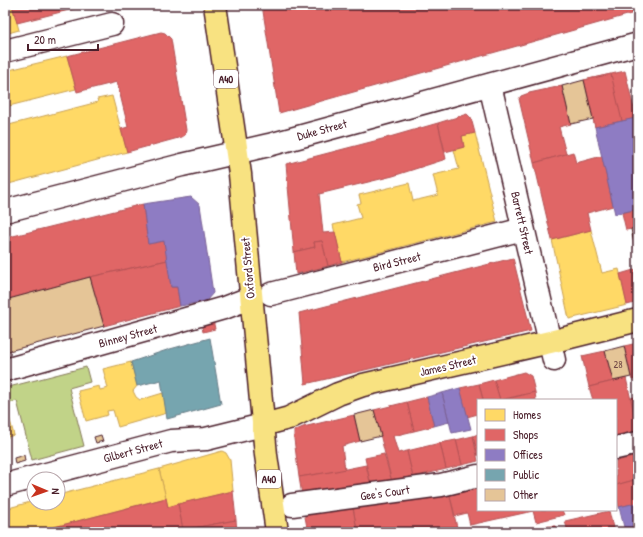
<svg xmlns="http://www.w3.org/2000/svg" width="643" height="537" font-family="'Patrick Hand',sans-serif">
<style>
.green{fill:#c1d388;stroke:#86795a}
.homes{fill:#ffd966;stroke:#c9a154}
.shops{fill:#e06666;stroke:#b35154}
.offices{fill:#8e7cc3;stroke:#7a6095}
.public{fill:#76a5af;stroke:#697d87}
.building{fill:#e5c597;stroke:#4a1f2b}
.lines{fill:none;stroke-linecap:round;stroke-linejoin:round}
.minor-casing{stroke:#4a1f2b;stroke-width:25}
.major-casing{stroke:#4a1f2b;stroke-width:25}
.minor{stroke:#fff;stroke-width:22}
.major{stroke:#f8e281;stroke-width:22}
.labels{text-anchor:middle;stroke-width:4;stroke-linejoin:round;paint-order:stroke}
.number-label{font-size:10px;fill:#714846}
.shield{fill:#fff;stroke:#80626b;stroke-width:1}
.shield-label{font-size:11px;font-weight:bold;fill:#4a1f2b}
.street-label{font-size:12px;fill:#4a1f2b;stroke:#fff}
</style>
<rect width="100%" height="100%" fill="#fff"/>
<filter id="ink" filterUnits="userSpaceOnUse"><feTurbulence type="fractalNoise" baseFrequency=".025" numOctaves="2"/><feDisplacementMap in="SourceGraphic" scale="8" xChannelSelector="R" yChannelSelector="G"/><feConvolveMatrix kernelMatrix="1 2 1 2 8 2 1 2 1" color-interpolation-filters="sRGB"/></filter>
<g filter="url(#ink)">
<!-- green -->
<polygon class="green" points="86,367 90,382 69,388 84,446 32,460 17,401 5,404 5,388"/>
<!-- homes -->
<g class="homes">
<polygon points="5,5 12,5 19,30 5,34"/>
<polygon points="67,56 76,89 5,107 5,71"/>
<polygon points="112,96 127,152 5,185 5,126 98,102 97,99"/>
<polygon points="475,133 497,222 342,262 333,225 361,218 357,204 361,203 359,195 409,183 413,201 438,195 433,175 459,169 454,150 464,147 462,136"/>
<polygon points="591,230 602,273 619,269 627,305 569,319 552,240"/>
<polygon points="131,362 137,386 133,391 136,397 140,400 163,393 167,413 118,427 113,410 107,411 108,415 86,421 78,391 99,386 100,390 108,388 103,369"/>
<polygon points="5,410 7,410 14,435 5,438"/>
<polygon points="222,451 226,453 230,460 233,491 168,507 159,469"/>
<polygon points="159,469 166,498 35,532 5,532 5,509 34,501 34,503 58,503 58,495"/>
</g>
<!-- shops -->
<g class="shops">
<polygon points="12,5 89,5 17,23"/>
<polygon points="262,5 638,5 638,12 279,113"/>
<polygon points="161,32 165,33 171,39 186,130 185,135 182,137 127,152 121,129 128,127 117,82 77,92 67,56"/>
<polygon points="625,71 636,118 595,127 584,80"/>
<polygon points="611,74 622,121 595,127 584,80"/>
<polygon points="562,86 571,124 559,127 566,154 534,163 519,99 521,96 529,93"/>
<polygon points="467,114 471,118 475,133 462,136 464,147 445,152 438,123"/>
<polygon points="438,123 446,159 393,176 319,194 323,233 335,232 342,262 328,266 322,241 314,242 315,247 294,252 286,164 386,138"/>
<polygon points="573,152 576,163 602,156 613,206 587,213 591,230 552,240 534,163"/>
<polygon points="143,204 148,244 164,241 168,260 90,277 5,300 5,238"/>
<polygon points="638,209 638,228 626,230 622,213"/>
<polygon points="322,241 328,266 296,274 294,252 315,247 314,242"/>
<polygon points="513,258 531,331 305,384 299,313"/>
<polygon points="168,260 171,287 177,287 180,306 104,326 90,277"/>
<polygon points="637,269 638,302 627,305 620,274"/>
<polygon points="213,320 215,329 203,332 201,322"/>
<polygon points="638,343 638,379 632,380 624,346"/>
<polygon points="605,351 613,381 589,387 582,356"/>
<polygon points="524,372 531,376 535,392 500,400 494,380"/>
<polygon points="626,378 638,431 616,436 616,400 593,400 589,387"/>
<polygon points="494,380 500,400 483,400 479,384"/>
<polygon points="479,384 483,400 478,400 478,414 467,417 460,388"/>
<polygon points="535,392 536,400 503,400"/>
<polygon points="638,396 638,428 631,398"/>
<polygon points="427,397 434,426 414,431 407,402"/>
<polygon points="407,402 414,431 393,436 398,453 407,451 413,477 392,482 374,410"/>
<polygon points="354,415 360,441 342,446 345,470 299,477 294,439 294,431 303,427"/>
<polygon points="478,434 478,456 473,436"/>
<polygon points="473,436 478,461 462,465 456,440"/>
<polygon points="456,440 462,465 446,469 440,443"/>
<polygon points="440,443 446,469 413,477 407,451"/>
<polygon points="384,454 392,482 371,486 365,458"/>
<polygon points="638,456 638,479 616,485 616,461"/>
<polygon points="366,465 371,486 303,501 299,477 336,471"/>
<polygon points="638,479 638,503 619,507 616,494 616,485"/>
<polygon points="478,485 478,510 562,510 564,515 536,522 533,511 470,525 467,513 455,516 449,492"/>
<polygon points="233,491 236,520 183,530 178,504"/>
<polygon points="449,492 458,532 366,532 365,530 357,530 353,508"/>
<polygon points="166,498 168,507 178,504 183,530 174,532 35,532"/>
<polygon points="303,507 353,508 357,530 365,530 366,532 308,532"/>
<polygon points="609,511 614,532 568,532 565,521"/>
<polygon points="236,520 237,532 174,532 183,530"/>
<polygon points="555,526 557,532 521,532 519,528"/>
</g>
<!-- offices -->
<g class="offices">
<polygon points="636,118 638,128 638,209 615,214 595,127"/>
<polygon points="191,197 200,205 213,293 206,301 180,306 177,287 171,287 164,241 148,244 143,204"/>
<polygon points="460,388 471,429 452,433 442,393"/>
<polygon points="442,393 449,422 434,426 427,397"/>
<polygon points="636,503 638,512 638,532 619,532 625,531 619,507"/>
</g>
<!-- public -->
<polygon class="public" points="210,338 221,404 167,419 161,380 137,386 131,362 170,349"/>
<!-- building -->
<g class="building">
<polygon points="584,80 593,119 571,124 562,86"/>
<polygon points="638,228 638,249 635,249 631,229"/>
<polygon points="90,277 104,326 5,352 5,300"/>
<polygon points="624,346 631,377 613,381 605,351"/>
<polygon points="374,410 381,436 360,441 354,415"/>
<polygon points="101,435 103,441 96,443 94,437"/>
<polygon points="24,455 25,461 15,464 14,458"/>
</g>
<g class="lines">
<defs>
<g id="minor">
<polyline points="5,51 112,24"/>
<polyline points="490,85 554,360"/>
<polyline points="5,211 182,165 269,145 638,44"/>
<polyline points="271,294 523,229"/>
<polyline points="5,370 165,325 224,308 250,298"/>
<polyline points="616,448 638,443"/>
<polyline points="5,485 171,441 206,439 263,425"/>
<polyline points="292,505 441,485 478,476"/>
</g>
<g id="major">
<polyline points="215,5 240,174 266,455 277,532"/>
<polyline points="263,425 289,418 338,394 363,385 550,342 638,320"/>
</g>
</defs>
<!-- minor casing -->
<use href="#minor" class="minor-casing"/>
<!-- major casing -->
<use href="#major" class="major-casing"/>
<!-- minor -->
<use href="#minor" class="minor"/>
<!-- major -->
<use href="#major" class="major"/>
</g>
</g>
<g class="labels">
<!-- number labels -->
<g class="number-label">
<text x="618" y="368">28</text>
</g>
<!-- shield labels -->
<g class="shield">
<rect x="214" y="70" width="24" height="18" rx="3"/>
<rect x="257" y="470" width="24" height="18" rx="3"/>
</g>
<g class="shield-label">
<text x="226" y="83">A40</text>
<text x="269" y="483">A40</text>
</g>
<!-- street labels -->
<g class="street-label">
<text transform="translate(322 130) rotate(-15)" y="4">Duke Street</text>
<text transform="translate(522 223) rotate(77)" y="4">Barrett Street</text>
<text transform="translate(397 262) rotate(-14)" y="4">Bird Street</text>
<text transform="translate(248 268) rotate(-95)" y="4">Oxford Street</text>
<text transform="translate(128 336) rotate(-15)" y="4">Binney Street</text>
<text transform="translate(448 366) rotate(-13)" y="4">James Street</text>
<text transform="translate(133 451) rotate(-15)" y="4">Gilbert Street</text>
<text transform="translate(385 493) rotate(-8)" y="4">Gee's Court</text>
</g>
</g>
<!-- margin -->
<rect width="643" height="537" fill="none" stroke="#fff" stroke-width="20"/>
<rect x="10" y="10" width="623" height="517" fill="none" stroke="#4a1f2b" stroke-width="1.5" filter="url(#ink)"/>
<!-- legend -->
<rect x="477" y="399" width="140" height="112" fill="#ffffff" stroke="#b7a5aa"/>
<rect x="485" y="409" width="20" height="12" fill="#ffd966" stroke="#b7a5aa"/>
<text x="513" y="419" font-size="12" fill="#4a1f2b">Homes</text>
<rect x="485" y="429" width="20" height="12" fill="#e06666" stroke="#b7a5aa"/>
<text x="513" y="439" font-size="12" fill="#4a1f2b">Shops</text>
<rect x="485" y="449" width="20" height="12" fill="#8e7cc3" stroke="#b7a5aa"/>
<text x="513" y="459" font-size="12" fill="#4a1f2b">Offices</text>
<rect x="485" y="469" width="20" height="12" fill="#76a5af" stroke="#b7a5aa"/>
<text x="513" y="479" font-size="12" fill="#4a1f2b">Public</text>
<rect x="485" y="489" width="20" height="12" fill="#e5c597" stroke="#b7a5aa"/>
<text x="513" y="499" font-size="12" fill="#4a1f2b">Other</text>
<!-- north arrow -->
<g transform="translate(46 491) rotate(92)"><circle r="19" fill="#ffffff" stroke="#b7a5aa"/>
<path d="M0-3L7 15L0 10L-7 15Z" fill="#c8321e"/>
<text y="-6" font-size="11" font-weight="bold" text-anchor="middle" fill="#4a1f2b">N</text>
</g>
<!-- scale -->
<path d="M28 44v6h70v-6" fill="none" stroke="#4a1f2b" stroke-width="2"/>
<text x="34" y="44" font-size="12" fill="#4a1f2b" stroke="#ffffff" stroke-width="3" paint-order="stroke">20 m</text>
</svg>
